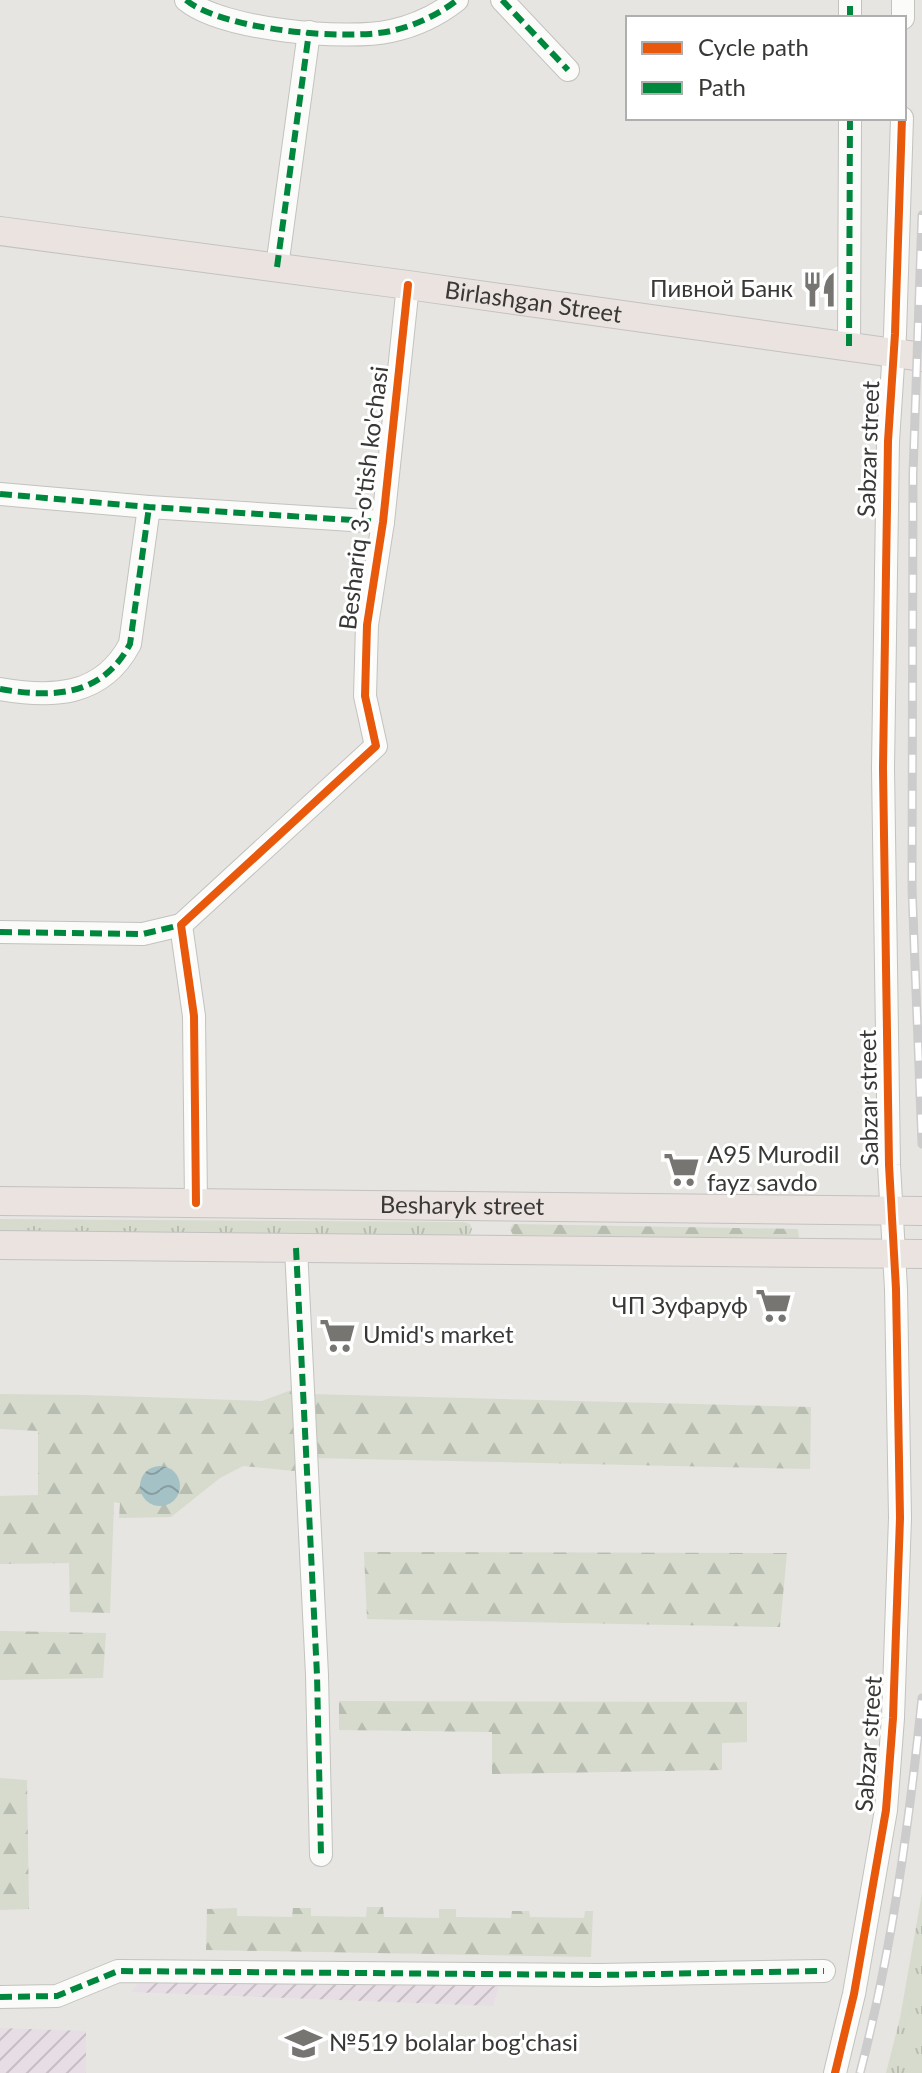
<svg xmlns="http://www.w3.org/2000/svg" width="922" height="2073" font-family="Lato,sans-serif">
<style>
.industrial{fill:url(#industrial-furrows)}
.grass{fill:url(#grass-tufts)}
.forest{fill:url(#forest-firs)}
.water{fill:url(#water-waves)}
.lines{fill:none;stroke-linecap:round;stroke-linejoin:round}
.minor-casing{stroke:#c2c2bf;stroke-width:24}
.major-casing{stroke:#c3c2c1;stroke-width:30}
.minor{stroke:#fbfbfa;stroke-width:22}
.major{stroke:#eae3e0;stroke-width:28}
.rail-casing{stroke:#ccc;stroke-width:9}
.rail{stroke:#fff;stroke-width:6;stroke-dasharray:18;stroke-linecap:butt}
.quiet{stroke:#00873e;stroke-width:6;stroke-dasharray:12 6;stroke-linecap:butt}
.cycleway-casing{stroke:#fff;stroke-width:13}
.cycleway{stroke:#e8590c;stroke-width:8}
.labels{text-anchor:middle;stroke-width:6;stroke-linejoin:round;paint-order:stroke}
.poi-label{font-size:24px;fill:#393836;stroke:#fff;text-anchor:start}
.street-label{font-size:24px;fill:#393836;stroke:#fff}
</style>
<defs>
<pattern id="industrial-furrows" width="10" height="10" patternUnits="userSpaceOnUse" patternTransform="scale(2)"><rect width="10" height="10" fill="#e7dde5"/><path d="M-1 1l2-2M0 10L10 0M9 11l2-2" fill="none" stroke="#c7bec5"/></pattern>
<pattern id="grass-tufts" width="24" height="20" patternUnits="userSpaceOnUse" patternTransform="scale(2)"><rect width="24" height="20" fill="#d6dbcd"/><path d="M3 7l-1-3M5 7V3M7 7l1-3M15 17l-1-3M17 17v-4M19 17l1-3" fill="none" stroke="#b8bdb1"/></pattern>
<pattern id="forest-firs" width="22" height="20" patternUnits="userSpaceOnUse" patternTransform="scale(2)"><rect width="22" height="20" fill="#d6dbcd"/><path d="M5 1l3.5 6h-7zM16 11l3.5 6h-7z" fill="#b8bdb1"/></pattern>
<pattern id="water-waves" width="16" height="10" patternUnits="userSpaceOnUse" patternTransform="scale(2)"><rect width="16" height="10" fill="#a4c1c5"/><path d="M0 5q4-4 8 0t8 0" fill="none" stroke="#879ea1"/></pattern>
</defs>
<rect width="100%" height="100%" fill="#e6e5e1"/>
<!-- industrial -->
<g class="industrial">
<polygon points="148,1973 503,1973 493,2006 131,1992"/>
<polygon points="0,2028 86,2031 86,2073 0,2073"/>
</g>
<!-- grass -->
<g class="grass">
<polygon points="0,1219 464,1222 470,1224 472,1229 470,1234 465,1237 0,1231"/>
<polygon points="922,1893 922,2073 886,2073 900,2018"/>
</g>
<!-- forest -->
<g class="forest">
<polygon points="513,1224 798,1229 799,1238 513,1235 510,1229"/>
<polygon points="302,1386 306,1465 294,1471 243,1466 220,1478 171,1517 119,1518 120,1503 114,1502 110,1613 70,1612 69,1563 0,1564 0,1496 38,1495 38,1431 0,1429 0,1394 85,1395 262,1401"/>
<polygon points="309,1394 811,1407 810,1469 312,1458"/>
<polygon points="364,1553 364,1552 787,1553 780,1627 367,1619"/>
<polygon points="0,1631 106,1633 103,1678 0,1680"/>
<polygon points="339,1701 747,1702 747,1742 722,1743 722,1770 492,1774 492,1732 339,1730"/>
<polygon points="0,1778 27,1780 29,1909 0,1910"/>
<polygon points="367,1907 383,1907 384,1917 439,1918 439,1909 456,1909 456,1917 511,1918 512,1911 529,1911 530,1917 584,1918 585,1911 593,1911 591,1957 206,1950 207,1909 237,1908 237,1916 292,1917 293,1908 311,1908 311,1916 366,1917"/>
</g>
<!-- water -->
<circle class="water" cx="160" cy="1486" r="20"/>
<g class="lines">
<defs>
<g id="minor">
<path d="M 186,0 C 222,30 346,41 391,31 C 414,26 438,15 457,0"/>
<polyline points="502,0 568,70"/>
<polyline points="903,0 903,18"/>
<polyline points="850,18 850,0"/>
<polyline points="277,267 309,32"/>
<polyline points="849,346 850,118"/>
<polyline points="0,494 149,507 383,522"/>
<path d="M 0,689 C 52,698 102,697 130,644 L 149,507"/>
<polyline points="0,932 143,934 181,925"/>
<polyline points="196,1203 194,1016 181,925 376,746 365,696 367,625 383,522 408,285"/>
<polyline points="296,1248 317,1675 321,1855"/>
<polyline points="0,1997 57,1996 118,1971 599,1975 824,1971"/>
<polyline points="835,2073 854,1994 886,1810 893,1718 900,1518 896,1289 889,1165 883,768 888,441 895,334 902,118"/>
</g>
<g id="major">
<path id="s1" d="M 0,231 L 408,285 L 922,357"/>
<path id="s2" d="M 0,1201 L 922,1211"/>
<polyline points="0,1245 922,1254"/>
</g>
</defs>
<!-- minor casing -->
<use href="#minor" class="minor-casing"/>
<!-- major casing -->
<use href="#major" class="major-casing"/>
<!-- minor -->
<use href="#minor" class="minor"/>
<!-- major -->
<use href="#major" class="major"/>
<defs>
<g id="rail">
<polyline points="922,215 913,474 912,888 922,1144"/>
<path d="M 860,2073 C 892,1950 909,1824 922,1698"/>
</g>
</defs>
<!-- rail casing -->
<use href="#rail" class="rail-casing"/>
<!-- rail -->
<use href="#rail" class="rail"/>
<!-- quiet -->
<g class="quiet">
<path d="M 186,0 C 222,30 346,41 391,31 C 414,26 438,15 457,0"/>
<polyline points="502,0 568,70"/>
<polyline points="850,18 850,0"/>
<polyline points="277,267 309,32"/>
<polyline points="849,346 850,118"/>
<polyline points="0,494 149,507 383,522"/>
<path d="M 0,689 C 52,698 102,697 130,644 L 149,507"/>
<polyline points="0,932 143,934 181,925"/>
<polyline points="296,1248 317,1675 321,1855"/>
<polyline points="0,1997 57,1996 118,1971 599,1975 824,1971"/>
</g>
<defs>
<g id="cycleway">
<polyline points="196,1203 194,1016 181,925 376,746 365,696 367,625 383,522 408,285"/>
<polyline points="835,2073 854,1994 886,1810 893,1718 900,1518 896,1289 889,1165 883,768 888,441 895,334 902,118"/>
</g>
</defs>
<!-- cycleway casing -->
<use href="#cycleway" class="cycleway-casing"/>
<!-- cycleway -->
<use href="#cycleway" class="cycleway"/>
</g>
<!-- icons -->
<defs>
<symbol id="restaurant-bare" viewBox="-9 -9 18 18"><path d="M-5-6h1v4h1v-4h1v4h1v-4h1v5L-1.5 .5V6h-2V.5L-5-1ZM5-6V6H3V1.5H1.5Q1.5-4 5-6Z" fill="#767572" stroke="#fff" stroke-width="2.5" paint-order="stroke"/></symbol>
<symbol id="supermarket-bare" viewBox="-9 -9 18 18"><path d="M-6-5.5h2.5l.6 2H6L4.5 2H-2.5L-4.4-4H-6ZM-1.5 3.2a1.3 1.3 0 1 0 .1 0ZM3 3.2a1.3 1.3 0 1 0 .1 0Z" fill="#767572" stroke="#fff" stroke-width="2.5" paint-order="stroke"/></symbol>
<symbol id="school-bare" viewBox="-9 -9 18 18"><path d="M0-5L7-2L0 1L-7-2ZM-4 1L0 2.5L4 1V4Q0 6-4 4Z" fill="#767572" stroke="#fff" stroke-width="2.5" paint-order="stroke"/></symbol>
</defs>
<g fill-rule="evenodd">
<use href="#restaurant-bare" x="794" y="264" width="51" height="51"/>
<use href="#supermarket-bare" x="656" y="1144" width="51" height="51"/>
<use href="#supermarket-bare" x="748" y="1280" width="51" height="51"/>
<use href="#supermarket-bare" x="312" y="1310" width="51" height="51"/>
<use href="#school-bare" x="278" y="2018" width="51" height="51"/>
</g>
<g class="labels">
<!-- poi labels -->
<g class="poi-label">
<text x="793" y="297" text-anchor="end">Пивной Банк</text>
<text x="707" y="1163">A95 Murodil<tspan x="707" dy="28">fayz savdo</tspan></text>
<text x="748" y="1314" text-anchor="end">ЧП Зуфаруф</text>
<text x="363" y="1343">Umid's market</text>
<text x="329" y="2051">№519 bolalar bog'chasi</text>
</g>
<!-- street labels -->
<g class="street-label">
<text dy="8" stroke="none"><textPath href="#s1" startOffset="538">Birlashgan Street</textPath></text>
<text transform="translate(869 449) rotate(-88)" y="8">Sabzar street</text>
<text transform="translate(364 498) rotate(-83)" y="8">Beshariq 3-o'tish ko'chasi</text>
<text transform="translate(869 1098) rotate(-91)" y="8">Sabzar street</text>
<text dy="8" stroke="none"><textPath href="#s2" startOffset="462">Besharyk street</textPath></text>
<text transform="translate(869 1744) rotate(-86)" y="8">Sabzar street</text>
</g>
</g>
<!-- legend -->
<rect x="626" y="16" width="280" height="104" fill="#ffffff" stroke="#b0afaf" stroke-width="2"/>
<rect x="642" y="42" width="40" height="12" fill="#e8590c" stroke="#b0afaf" stroke-width="2"/>
<text x="698" y="56" font-size="24" fill="#393836">Cycle path</text>
<rect x="642" y="82" width="40" height="12" fill="#00873e" stroke="#b0afaf" stroke-width="2"/>
<text x="698" y="96" font-size="24" fill="#393836">Path</text>
</svg>
